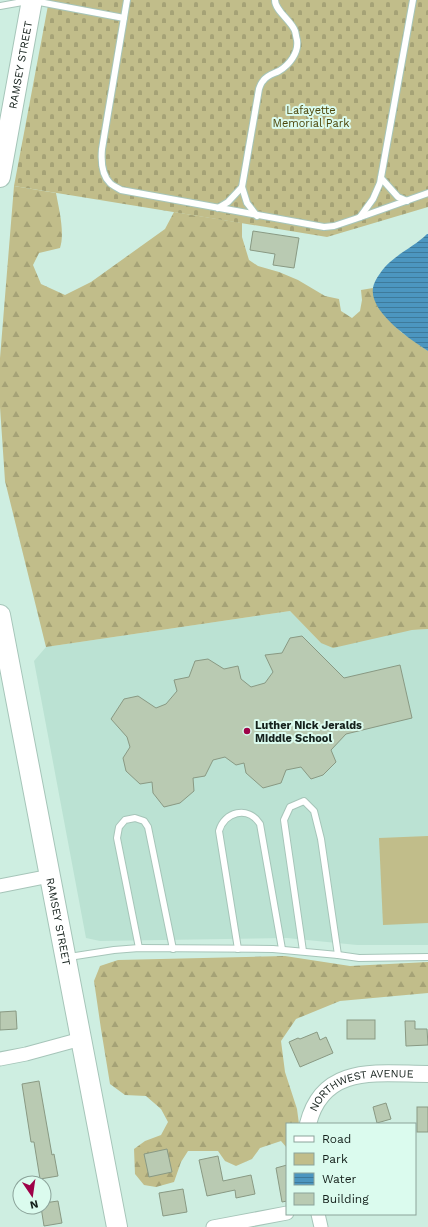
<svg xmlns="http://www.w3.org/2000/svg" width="428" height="1227" font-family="'Work Sans',sans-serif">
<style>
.built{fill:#bbe2d3}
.green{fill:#c1bd8a}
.forest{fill:url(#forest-firs)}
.cemetery{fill:url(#cemetery-stones)}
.water{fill:url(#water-rules)}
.building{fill:#b9cab2;stroke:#899983}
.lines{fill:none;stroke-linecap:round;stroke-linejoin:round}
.service-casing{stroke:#a6c5b9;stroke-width:8}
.minor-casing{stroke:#a6c5b9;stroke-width:15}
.tertiary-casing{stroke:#a6c5b9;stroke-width:18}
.primary-casing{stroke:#a6c5b9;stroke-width:22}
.service{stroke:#fff;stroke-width:6}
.minor{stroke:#fff;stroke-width:13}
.tertiary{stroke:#fff;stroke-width:16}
.primary{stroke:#fff;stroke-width:20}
.poi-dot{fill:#9e0248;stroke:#dbfbee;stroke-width:1.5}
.labels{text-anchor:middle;stroke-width:4;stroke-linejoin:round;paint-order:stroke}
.street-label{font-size:11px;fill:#14201b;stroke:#dbfbee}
.park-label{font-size:11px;fill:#4c460a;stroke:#dbfbee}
.poi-label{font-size:11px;font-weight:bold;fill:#14201b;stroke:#dbfbee;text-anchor:start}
</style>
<defs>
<pattern id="forest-firs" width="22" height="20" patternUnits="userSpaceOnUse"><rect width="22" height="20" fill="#c1bd8a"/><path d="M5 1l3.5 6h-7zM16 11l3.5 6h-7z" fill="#a5a276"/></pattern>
<pattern id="cemetery-stones" width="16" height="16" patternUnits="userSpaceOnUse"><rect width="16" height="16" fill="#c1bd8a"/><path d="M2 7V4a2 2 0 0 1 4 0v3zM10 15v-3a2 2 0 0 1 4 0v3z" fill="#a5a276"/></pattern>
<pattern id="water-rules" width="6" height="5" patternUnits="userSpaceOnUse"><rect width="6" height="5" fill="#4c96c0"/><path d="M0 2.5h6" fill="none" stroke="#3e7a9b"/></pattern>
</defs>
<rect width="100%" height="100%" fill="#ceeee1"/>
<!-- built -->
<polygon class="built" points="290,611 321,643 412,630 428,629 428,945 357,945 287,938 100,941 86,938 34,661 46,647"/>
<!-- green -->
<polygon class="green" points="428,836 428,923 383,925 379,838"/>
<!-- forest -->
<g class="forest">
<path d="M 14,186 L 56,193 C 59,209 65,233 60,248 L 39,253 L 33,265 L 41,284 L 65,295 L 91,282 L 165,229 L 174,212 L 242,223 L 242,237 L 249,260 L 258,266 L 279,272 L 298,280 L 325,296 L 339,299 L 341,311 L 352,318 L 360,311 L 362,300 L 361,290 L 373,288 L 374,298 L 401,332 L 428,351 L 428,629 L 412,630 L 333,648 L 321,643 L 290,611 L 46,647 L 5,481 L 0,407 L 0,358 Z"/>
<polygon points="285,956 350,966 428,962 428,993 340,1001 296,1019 281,1041 285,1072 297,1109 299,1124 287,1124 287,1148 281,1141 260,1148 252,1159 236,1166 225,1161 218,1151 188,1151 181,1162 174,1182 156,1187 144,1185 135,1174 134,1149 145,1141 161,1135 168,1122 161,1109 146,1096 125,1095 110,1084 101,1029 94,981 100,966 118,960"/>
</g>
<!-- cemetery -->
<polygon class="cemetery" points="49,0 428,0 428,207 327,237 14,186"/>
<!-- water -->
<path class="water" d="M 427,234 L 428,234 L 428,351 C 411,340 369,312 373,288 C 374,280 384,267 390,262 C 401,252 416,245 427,234 Z"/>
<!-- building -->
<g class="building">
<polygon points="253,231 299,238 294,268 273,265 275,254 250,250"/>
<polygon points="302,636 344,678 400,665 412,718 346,734 331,750 336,762 323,775 311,779 301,767 286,770 281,783 263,788 246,773 244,763 236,765 225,757 213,760 205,776 193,778 194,791 180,803 164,807 153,793 152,782 140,784 126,771 123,758 130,747 127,737 111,719 124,699 138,696 156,708 166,704 177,691 174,680 189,677 195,661 208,659 224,669 238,666 241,679 251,687 265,683 273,672 265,655 282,653 290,638"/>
<polygon points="16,1011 17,1029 0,1030 0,1012"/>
<rect x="347" y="1020" width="28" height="19"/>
<polygon points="405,1021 415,1021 415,1029 427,1029 428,1045 406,1046"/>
<polygon points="317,1032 320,1040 326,1037 333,1053 300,1067 289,1042 298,1038 300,1039"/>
<polygon points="39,1081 52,1155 54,1154 58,1176 40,1179 34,1142 31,1142 22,1084"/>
<polygon points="386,1103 391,1119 377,1123 373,1107"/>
<rect x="417" y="1107" width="11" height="25"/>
<polygon points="167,1149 172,1172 149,1177 144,1154"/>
<polygon points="218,1156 223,1181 251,1175 255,1194 236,1198 235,1190 207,1196 199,1160"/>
<polygon points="287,1165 287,1201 282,1202 276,1168"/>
<polygon points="183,1189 187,1212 163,1216 159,1193"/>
<polygon points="58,1201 62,1223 44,1226 41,1207 44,1207 44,1203"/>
</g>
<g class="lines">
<defs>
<g id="service">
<path d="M 127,0 L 102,149 C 101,160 102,175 110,183 C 113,186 118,188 121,190 L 324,227 L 334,226 L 355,219 L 428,193"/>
<polyline points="34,1 124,18"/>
<polyline points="0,6 28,1"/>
<polyline points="381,178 398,197 407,201"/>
<polyline points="242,187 247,203 257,216"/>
<path d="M 218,208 L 228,202 L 242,187 L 259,89 C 260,86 261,83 263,81 C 267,75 273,74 279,71 C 289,65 299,53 297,40 C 296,37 296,34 295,31 C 291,20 275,11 275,0"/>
<polyline points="360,217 373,199 380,183 413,0"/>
<polyline points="139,948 117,838 119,827 125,820 135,818 144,821 148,827 173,949"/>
<path d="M 238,949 L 219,831 C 224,812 248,805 260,824 L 282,949"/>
<polyline points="303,951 284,820 290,807 304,801 314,811 321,839 338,955"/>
<polyline points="69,957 114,950 139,948 273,949 338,955 359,958 428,957"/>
</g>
<g id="minor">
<polyline points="0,886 50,876"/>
<polyline points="0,1059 26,1054 81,1039"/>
<polyline points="318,1214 321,1227"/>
<polyline points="213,1227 287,1213"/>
</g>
<g id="tertiary">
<path id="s1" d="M 308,1124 C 323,1063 379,1074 428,1074"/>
</g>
<g id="primary">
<path id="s2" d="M 0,177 L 32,0"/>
<path id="s3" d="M 0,615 L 117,1227"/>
</g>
</defs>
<!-- service casing -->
<use href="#service" class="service-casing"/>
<!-- minor casing -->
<use href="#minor" class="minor-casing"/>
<!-- tertiary casing -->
<use href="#tertiary" class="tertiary-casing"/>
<!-- primary casing -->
<use href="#primary" class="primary-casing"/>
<!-- service -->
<use href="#service" class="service"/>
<!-- minor -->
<use href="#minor" class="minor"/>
<!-- tertiary -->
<use href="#tertiary" class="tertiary"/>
<!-- primary -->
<use href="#primary" class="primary"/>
</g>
<!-- markers -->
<circle class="poi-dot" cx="247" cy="731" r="4"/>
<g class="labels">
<!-- street labels -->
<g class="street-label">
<text dy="4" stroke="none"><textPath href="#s2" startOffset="114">RAMSEY STREET</textPath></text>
<text dy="4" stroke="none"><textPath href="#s3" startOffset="312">RAMSEY STREET</textPath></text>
<text dy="4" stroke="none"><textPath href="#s1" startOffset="72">NORTHWEST AVENUE</textPath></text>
</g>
<!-- park labels -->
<g class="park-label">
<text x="311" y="114">Lafayette<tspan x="311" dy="13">Memorial Park</tspan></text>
</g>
<!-- poi labels -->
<g class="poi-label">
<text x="255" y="729">Luther Nick Jeralds<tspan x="255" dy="13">Middle School</tspan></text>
</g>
</g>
<!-- legend -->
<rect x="286" y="1123" width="130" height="92" fill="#dbfbee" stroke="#8ba39a"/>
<rect x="294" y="1136" width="20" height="6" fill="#ffffff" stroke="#8ba39a"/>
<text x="322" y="1143" font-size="12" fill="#14201b">Road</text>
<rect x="294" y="1153" width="20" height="12" fill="#c1bd8a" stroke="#8ba39a"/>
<text x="322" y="1163" font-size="12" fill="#14201b">Park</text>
<rect x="294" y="1173" width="20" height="12" fill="url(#water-rules)" stroke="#8ba39a"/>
<text x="322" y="1183" font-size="12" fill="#14201b">Water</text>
<rect x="294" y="1193" width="20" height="12" fill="#b9cab2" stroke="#8ba39a"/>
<text x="322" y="1203" font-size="12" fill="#14201b">Building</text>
<!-- north arrow -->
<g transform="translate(32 1195) rotate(167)"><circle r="19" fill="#dbfbee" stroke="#8ba39a"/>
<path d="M0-3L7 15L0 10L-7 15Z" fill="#9e0248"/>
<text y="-6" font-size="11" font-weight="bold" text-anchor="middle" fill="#14201b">N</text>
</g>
</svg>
